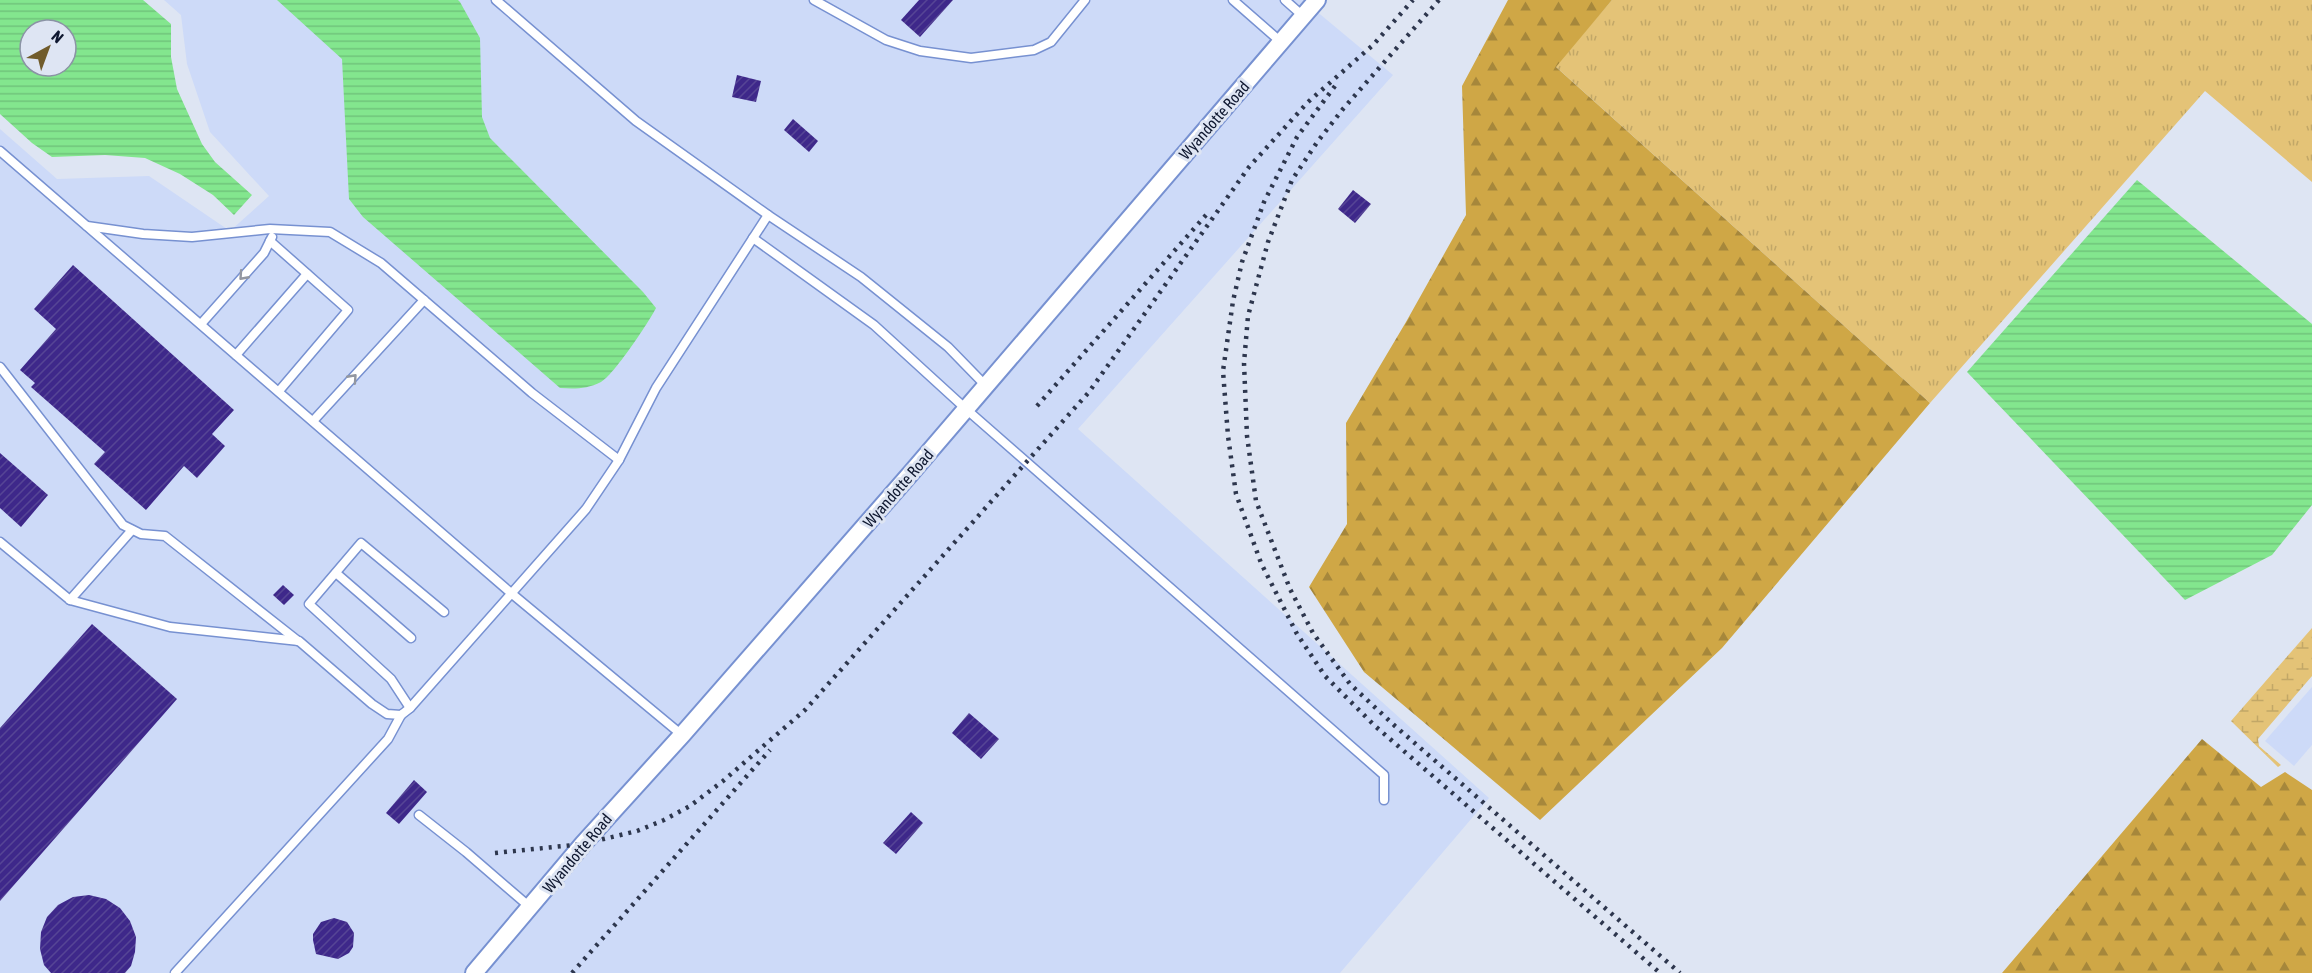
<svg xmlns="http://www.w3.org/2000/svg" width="2312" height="973" font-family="'Asap Condensed',sans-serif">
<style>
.built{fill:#cddaf8}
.grass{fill:url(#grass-tufts)}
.forest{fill:url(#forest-firs)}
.wetland{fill:url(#wetland-marsh)}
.water{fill:url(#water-rules);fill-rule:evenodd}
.building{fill:url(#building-hatch)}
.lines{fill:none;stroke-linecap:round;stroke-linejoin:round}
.service-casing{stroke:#7791d1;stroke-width:11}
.minor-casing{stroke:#7791d1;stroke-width:20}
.service{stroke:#fff;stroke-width:8}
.minor{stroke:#fff;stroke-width:16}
.rail{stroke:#2d364d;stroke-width:4.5;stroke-dasharray:3 6;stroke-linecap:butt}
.oneway{stroke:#9397a1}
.labels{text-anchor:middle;stroke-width:6;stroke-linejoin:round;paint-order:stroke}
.street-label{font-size:16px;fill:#0e172f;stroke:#dee5f3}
</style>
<defs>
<pattern id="grass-tufts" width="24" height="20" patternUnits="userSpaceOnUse" patternTransform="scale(1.5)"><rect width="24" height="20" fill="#e4c377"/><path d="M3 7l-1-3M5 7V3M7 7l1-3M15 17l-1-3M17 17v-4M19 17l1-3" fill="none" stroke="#c2a767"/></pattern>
<pattern id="forest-firs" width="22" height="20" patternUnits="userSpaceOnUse" patternTransform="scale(1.5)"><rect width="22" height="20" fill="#cfa746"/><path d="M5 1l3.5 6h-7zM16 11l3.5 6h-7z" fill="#a6873b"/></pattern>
<pattern id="wetland-marsh" width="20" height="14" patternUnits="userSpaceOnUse" patternTransform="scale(1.5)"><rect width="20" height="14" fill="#e4c377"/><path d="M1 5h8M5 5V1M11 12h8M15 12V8" fill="none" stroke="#c2a767"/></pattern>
<pattern id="water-rules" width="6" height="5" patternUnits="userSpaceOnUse" patternTransform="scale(1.5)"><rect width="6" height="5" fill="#83e68e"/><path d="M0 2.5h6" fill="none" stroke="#70c57b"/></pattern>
<pattern id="building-hatch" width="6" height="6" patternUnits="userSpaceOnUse" patternTransform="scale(1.5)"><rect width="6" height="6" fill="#3e288a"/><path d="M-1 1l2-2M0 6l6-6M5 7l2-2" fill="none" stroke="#564595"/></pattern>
</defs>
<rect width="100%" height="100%" fill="#dee5f3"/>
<!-- built -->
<g class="built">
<polygon points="164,0 1303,0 1393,75 1078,429 1489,798 1340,973 0,973 0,129 57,179 149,176 230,231 269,196 210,132 187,64 181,15"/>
<polygon points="2312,687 2312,745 2294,766 2265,741"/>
</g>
<!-- grass -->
<polygon class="grass" points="1612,0 2312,0 2312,182 2205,91 1930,403 1555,66"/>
<!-- forest -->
<g class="forest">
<polygon points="1508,0 1612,0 1556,67 1930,403 1722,648 1540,820 1364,672 1309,587 1347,524 1346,423 1406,322 1466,215 1462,86"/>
<polygon points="2202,739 2261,787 2285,772 2312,790 2312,973 2002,973"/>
</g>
<!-- wetland -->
<polygon class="wetland" points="2312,628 2312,676 2258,739 2259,746 2281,765 2278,767 2231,721"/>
<!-- water -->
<g class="water">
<path d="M 0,0 L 143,0 L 171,24 L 171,57 L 177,89 L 202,144 L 215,162 L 252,195 L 234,215 L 213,195 L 180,174 L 145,158 L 105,155 L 52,157 L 32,143 L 0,114 ZM 30,30 L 66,30 L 66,66 L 30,66 Z"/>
<path d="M 277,0 L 458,0 L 460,2 L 480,38 L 482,117 L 490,138 L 643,292 L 656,308 C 649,322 613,376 601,382 C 587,389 575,389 560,388 L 363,217 L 349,199 L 342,59 Z"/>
<polygon points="2137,180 2312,324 2312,505 2272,555 2185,600 1967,372"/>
</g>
<!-- building -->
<g class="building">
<polygon points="919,0 953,0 920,37 901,20"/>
<polygon points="737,75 761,81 756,102 732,97"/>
<polygon points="793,119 818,141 809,152 784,130"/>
<polygon points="1353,190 1371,204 1355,223 1338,209"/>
<polygon points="73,265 234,410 212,434 225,446 197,478 184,466 146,510 94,464 105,452 31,387 35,383 20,370 56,329 34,309"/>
<polygon points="0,453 48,495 21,527 0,508"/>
<polygon points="283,585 294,595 284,605 273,595"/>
<polygon points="92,624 177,699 0,901 0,728"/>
<polygon points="969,713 999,739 981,759 952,733"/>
<polygon points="414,780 427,792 399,824 386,813"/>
<polygon points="911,812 923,823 896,854 883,843"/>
<polygon points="89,895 106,899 120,908 130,921 136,937 135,952 131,966 125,973 51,973 44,965 40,949 41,932 47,917 58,905 73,897"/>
<polygon points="334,918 347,922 354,933 353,947 349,953 338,959 316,954 313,940 313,934 321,922"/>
</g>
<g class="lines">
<defs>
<g id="service">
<polyline points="814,0 886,40 920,51 971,58 1034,50 1051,42 1085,0"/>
<polyline points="1233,0 1281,42"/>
<polyline points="1285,0 1303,16"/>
<polyline points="0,151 511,593 682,735"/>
<polyline points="768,215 861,277 948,347 986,386"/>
<polyline points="87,226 143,234 192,237 270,229 330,232 381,263 532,393 619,460"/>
<polyline points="753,238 874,325 966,409 1384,775 1384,800"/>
<polyline points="270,241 348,310 279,391"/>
<polyline points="201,324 264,253 272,237"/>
<polyline points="236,355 307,274"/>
<polyline points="0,367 123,525 141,534 165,536 298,641"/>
<polyline points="313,421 424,300"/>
<polyline points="0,542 70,600 132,530"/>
<polyline points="336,573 411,638"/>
<polyline points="70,600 170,627 299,641 372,704 387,714 401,715 410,708 586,509 619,460 656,388 768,215 636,121 496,0"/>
<polyline points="410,708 391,679 309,604 361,543 444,612"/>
<polyline points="419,815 466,852 531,908"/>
<polyline points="175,973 388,739 401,715"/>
</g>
<polyline id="minor" points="474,973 583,844 682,735 911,473 1317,0"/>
</defs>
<!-- service casing -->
<use href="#service" class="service-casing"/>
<!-- minor casing -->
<use href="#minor" class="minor-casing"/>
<!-- service -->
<use href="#service" class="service"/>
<!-- minor -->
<use href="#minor" class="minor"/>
<!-- rail -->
<g class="rail">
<polyline points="1439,0 1343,109 1318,141 1292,180 1268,242 1248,316 1244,363 1247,436 1256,501 1290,589 1313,633 1350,684 1395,726 1680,973"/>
<polyline points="1335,86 1297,137 1264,202 1242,262 1233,301 1223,371 1228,436 1236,494 1261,563 1297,634 1325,676 1375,726 1660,973"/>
<polyline points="1037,406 1207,214"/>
<polyline points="495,853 583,844 637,831 664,820 690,806 723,781 805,710 1089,392 1249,167 1308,102 1373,45 1413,0"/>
<polyline points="572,973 770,750"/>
</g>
</g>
<!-- one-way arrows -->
<defs><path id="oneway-chevron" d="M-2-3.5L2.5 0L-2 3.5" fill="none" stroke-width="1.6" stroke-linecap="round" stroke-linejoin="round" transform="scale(1.5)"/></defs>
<g class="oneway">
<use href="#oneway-chevron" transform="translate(243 276) rotate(132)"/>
<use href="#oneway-chevron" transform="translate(353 378) rotate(-48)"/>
</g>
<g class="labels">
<!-- street labels -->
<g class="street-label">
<text transform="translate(1214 120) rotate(-49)" y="6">Wyandotte Road</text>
<text transform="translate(898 488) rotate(-49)" y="6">Wyandotte Road</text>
<text transform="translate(577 853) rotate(-50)" y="6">Wyandotte Road</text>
</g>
</g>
<!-- north arrow -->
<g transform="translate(48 48) rotate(41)"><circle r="28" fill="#dee5f3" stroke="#8b93a5" stroke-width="1.5"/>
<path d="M0-4.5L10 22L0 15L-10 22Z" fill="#705b2b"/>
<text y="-9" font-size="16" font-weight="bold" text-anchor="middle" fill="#0e172f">N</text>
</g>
</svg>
